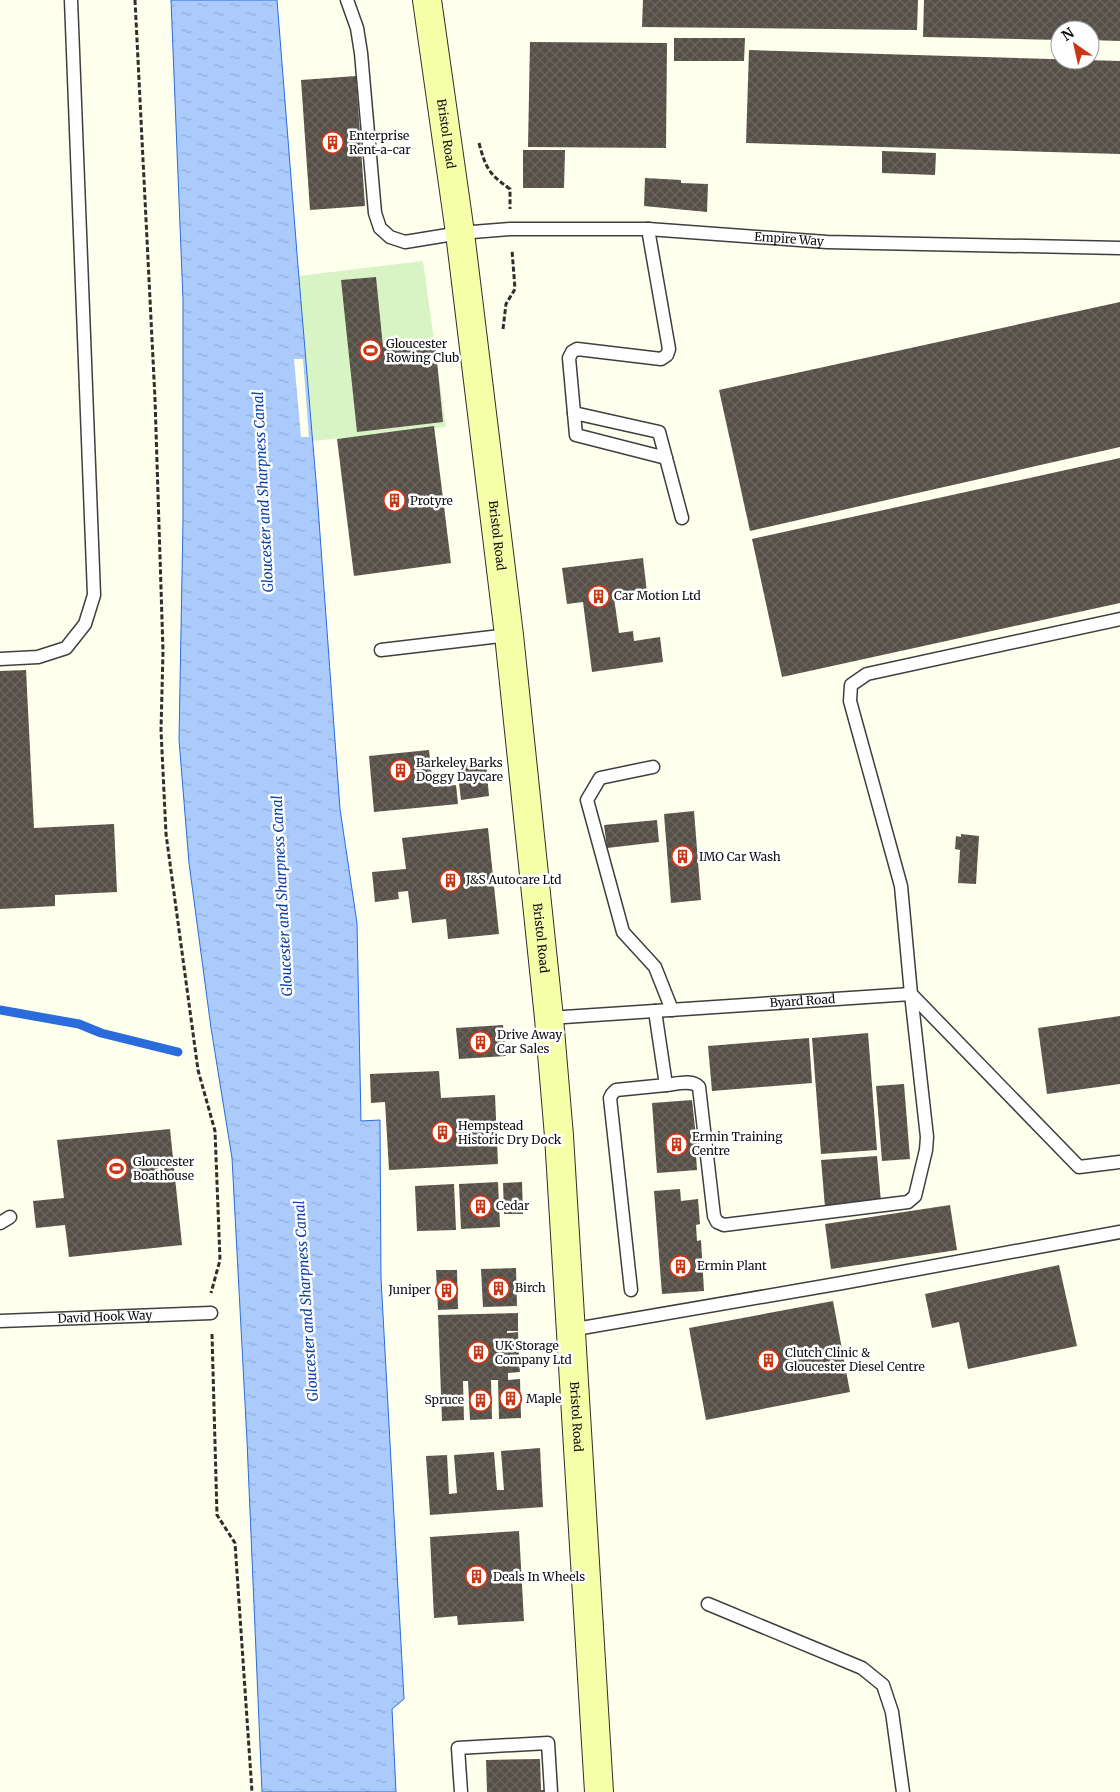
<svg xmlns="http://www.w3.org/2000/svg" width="1120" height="1792" font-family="Merriweather,serif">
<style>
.pitch{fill:#d8f4c4}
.water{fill:url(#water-ripples);stroke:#2a6cdb}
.pier{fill:#feffec}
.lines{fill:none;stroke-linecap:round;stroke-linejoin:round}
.stream{stroke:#2a6cdb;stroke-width:9}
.building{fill:url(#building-cross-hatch)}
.lane-casing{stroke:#3f3f3f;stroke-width:15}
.secondary-casing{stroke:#2e2e2e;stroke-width:30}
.path{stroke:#2e2e2e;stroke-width:3;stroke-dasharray:5 2.5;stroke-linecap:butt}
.lane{stroke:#fff;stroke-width:12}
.secondary{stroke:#f5ffa7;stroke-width:28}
.labels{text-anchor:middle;stroke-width:5;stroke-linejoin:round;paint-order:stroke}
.street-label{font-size:12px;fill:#0c0c0c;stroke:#fff}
.poi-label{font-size:12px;fill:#0c0c0c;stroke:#fff;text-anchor:start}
.water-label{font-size:14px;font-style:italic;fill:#0940aa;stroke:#fff}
</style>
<defs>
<pattern id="water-ripples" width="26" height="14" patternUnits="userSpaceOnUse" patternTransform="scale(1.25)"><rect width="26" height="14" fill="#aacbfc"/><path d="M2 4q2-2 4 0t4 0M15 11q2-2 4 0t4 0" fill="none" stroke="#91add7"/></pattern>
<pattern id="building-cross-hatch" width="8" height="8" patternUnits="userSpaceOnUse" patternTransform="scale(1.25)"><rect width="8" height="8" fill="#565048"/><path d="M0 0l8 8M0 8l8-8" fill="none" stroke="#69645e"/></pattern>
</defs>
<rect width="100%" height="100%" fill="#feffec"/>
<!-- pitch -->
<polygon class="pitch" points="423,261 446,427 313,441 299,276"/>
<!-- water -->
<polygon class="water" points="171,0 277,0 298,266 317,493 340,809 357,923 361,1121 380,1120 381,1278 404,1699 392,1709 396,1792 262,1792 247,1441 232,1158 211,1028 189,863 179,740 183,520 183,300"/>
<!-- pier -->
<polygon class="pier" points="294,359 303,359 309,437 301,437"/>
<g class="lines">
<!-- stream -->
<polyline class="stream" points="0,1010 79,1024 101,1033 178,1052"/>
</g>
<!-- building -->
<g class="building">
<polygon points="643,0 918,0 917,30 642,27"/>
<polygon points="924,0 1120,0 1120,41 1090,40 1090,30 1060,30 1060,40 923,37"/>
<polygon points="674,38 745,38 744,61 674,61"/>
<polygon points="530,42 667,43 666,148 528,147"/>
<polygon points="749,50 1120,61 1120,154 746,143"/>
<polygon points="356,76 365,206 310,210 301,80"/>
<polygon points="523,150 565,150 564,188 523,188"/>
<polygon points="882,151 936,153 935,175 882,173"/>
<polygon points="645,178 681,180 681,183 708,184 707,212 644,206"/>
<polygon points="376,277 383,347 435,341 443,422 357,432 341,280"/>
<polygon points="1120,302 1120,447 750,531 719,390"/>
<polygon points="434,426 451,563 354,576 337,439"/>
<polygon points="1120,458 1120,603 782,677 752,539"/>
<polygon points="643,558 647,593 614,598 619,633 633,631 634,641 660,637 663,662 592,672 583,602 567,604 562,568"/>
<polygon points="26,670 34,828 114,824 117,892 55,895 55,906 0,909 0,671"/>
<polygon points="429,750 433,787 456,785 458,804 374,812 369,756"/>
<polygon points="486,763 489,796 461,800 457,766"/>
<polygon points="694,811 701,900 671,903 664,814"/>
<polygon points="657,820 659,842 607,848 604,825"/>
<polygon points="488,828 499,934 448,939 446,919 412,923 408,891 398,892 399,899 375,902 372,872 406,869 402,838"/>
<polygon points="961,834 979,836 976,884 958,883 960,850 955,849 956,836 961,837"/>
<polygon points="1120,1016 1120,1084 1047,1094 1038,1028"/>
<polygon points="503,1025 506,1056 459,1059 456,1028"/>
<polygon points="868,1033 877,1150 821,1154 812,1038"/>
<polygon points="809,1038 812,1083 712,1091 708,1046"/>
<polygon points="439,1071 441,1098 495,1095 498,1164 389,1170 385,1102 371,1103 370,1074"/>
<polygon points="904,1084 910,1159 882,1161 876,1086"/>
<polygon points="692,1100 698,1155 696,1155 697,1170 657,1173 652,1103"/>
<polygon points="170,1129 182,1245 69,1257 65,1225 36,1228 33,1201 64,1198 57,1140"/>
<polygon points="877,1156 881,1202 825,1207 821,1160"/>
<polygon points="498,1182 500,1227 461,1229 459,1184"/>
<polygon points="522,1182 523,1214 504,1214 503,1183"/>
<polygon points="454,1184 456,1230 417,1231 415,1186"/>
<polygon points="680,1189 681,1201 698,1199 700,1224 696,1225 697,1241 701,1240 704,1291 662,1294 654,1191"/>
<polygon points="950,1205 957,1250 831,1269 825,1224"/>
<polygon points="1059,1265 1077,1346 968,1369 959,1322 932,1328 925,1294"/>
<polygon points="516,1268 517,1306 483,1307 481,1269"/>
<polygon points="436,1270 457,1270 458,1309 438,1310"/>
<polygon points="833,1301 850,1392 706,1420 689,1328"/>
<polygon points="518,1313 518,1331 507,1331 507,1333 518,1332 520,1372 508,1373 508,1380 520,1379 521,1418 499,1419 498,1380 491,1380 492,1419 470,1420 468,1381 463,1381 464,1420 442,1421 438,1315"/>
<polygon points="540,1448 543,1507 430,1515 426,1456 447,1455 449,1494 457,1493 454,1455 494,1452 497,1490 504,1490 501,1451"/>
<polygon points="519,1531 524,1621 458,1625 457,1616 434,1618 430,1537"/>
<polygon points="540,1759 541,1790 549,1790 550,1792 487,1792 486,1760"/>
</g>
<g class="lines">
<defs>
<g id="lane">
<path id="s1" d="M 347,0 L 357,28 L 361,53 L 375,213 L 380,228 L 390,237 L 405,242 L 460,233 L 510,229 L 648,229 L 827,242 L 1120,248"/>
<polyline points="648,229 669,349 667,355 661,359 577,349 572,352 569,358 574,413 659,432 682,518"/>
<polyline points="574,413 576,435 666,458"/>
<polyline points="1120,619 867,674 851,685 850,701 901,886 911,994 1079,1167 1120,1162"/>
<polyline points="381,650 509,635"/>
<polyline points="0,659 38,657 66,648 85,624 94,595 71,0"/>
<polyline points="653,767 600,778 587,800 623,932 655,967 672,1010"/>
<path id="s2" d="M 549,1018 L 911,994 L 927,1137 L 926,1150 L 915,1196 L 908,1202 L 724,1225 L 717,1222 L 714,1216 L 699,1087 C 692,1079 676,1084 666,1085"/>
<polyline points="0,1223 10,1217"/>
<polyline points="631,1290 610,1098 612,1094 616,1090 666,1085 655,1011"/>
<path id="s3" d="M 0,1321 L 211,1313"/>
<polyline points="570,1330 842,1283 1120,1232"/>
<polyline points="708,1604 862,1668 883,1685 892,1712 903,1792"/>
<polyline points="461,1792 458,1748 548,1743 551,1792"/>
</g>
<g id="secondary">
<path id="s4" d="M 427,0 L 460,233 L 509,635 L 549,1018 L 559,1136 L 599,1792"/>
</g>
</defs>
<!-- lane casing -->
<use href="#lane" class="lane-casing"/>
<!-- secondary casing -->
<use href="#secondary" class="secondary-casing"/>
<!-- path -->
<g class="path">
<polyline points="135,0 155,399 163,651 161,730 166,834 198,1070 215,1131 220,1260 211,1293"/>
<path d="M 479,143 C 486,169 489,174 510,189 L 510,209"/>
<polyline points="503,329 506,304 515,289 512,250"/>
<polyline points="212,1334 217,1515 235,1543 252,1792"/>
</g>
<!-- lane -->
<use href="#lane" class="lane"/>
<!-- secondary -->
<use href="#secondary" class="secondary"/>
</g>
<!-- icons -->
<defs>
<symbol id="building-ring" viewBox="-11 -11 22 22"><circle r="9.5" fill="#fff" stroke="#ca3716" stroke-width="1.5"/><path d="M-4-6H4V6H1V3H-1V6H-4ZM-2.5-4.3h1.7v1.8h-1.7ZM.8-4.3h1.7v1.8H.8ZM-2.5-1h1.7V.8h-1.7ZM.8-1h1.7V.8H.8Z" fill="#ca3716"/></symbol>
<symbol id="stadium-ring" viewBox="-11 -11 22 22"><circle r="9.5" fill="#fff" stroke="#ca3716" stroke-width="1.5"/><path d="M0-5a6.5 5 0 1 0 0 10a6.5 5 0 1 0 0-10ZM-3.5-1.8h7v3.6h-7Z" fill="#ca3716"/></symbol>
</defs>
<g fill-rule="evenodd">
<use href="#building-ring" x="320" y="130" width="25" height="25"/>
<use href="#stadium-ring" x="358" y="338" width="25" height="25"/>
<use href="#building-ring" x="382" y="488" width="25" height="25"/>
<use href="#building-ring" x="586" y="584" width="25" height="25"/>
<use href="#building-ring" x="388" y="758" width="25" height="25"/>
<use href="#building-ring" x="670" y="844" width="25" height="25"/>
<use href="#building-ring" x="438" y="868" width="25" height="25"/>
<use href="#building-ring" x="468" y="1030" width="25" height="25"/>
<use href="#building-ring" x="430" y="1120" width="25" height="25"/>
<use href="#building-ring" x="664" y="1132" width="25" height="25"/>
<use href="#stadium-ring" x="104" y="1156" width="25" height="25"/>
<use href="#building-ring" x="468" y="1194" width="25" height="25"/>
<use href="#building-ring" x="668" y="1254" width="25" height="25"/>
<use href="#building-ring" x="486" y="1276" width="25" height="25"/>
<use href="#building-ring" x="434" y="1278" width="25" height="25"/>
<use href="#building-ring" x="466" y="1340" width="25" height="25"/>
<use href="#building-ring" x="756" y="1348" width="25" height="25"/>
<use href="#building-ring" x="498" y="1386" width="25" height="25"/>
<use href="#building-ring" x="468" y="1388" width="25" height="25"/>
<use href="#building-ring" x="464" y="1564" width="25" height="25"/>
</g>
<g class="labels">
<!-- street labels -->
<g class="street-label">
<text dy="4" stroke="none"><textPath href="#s4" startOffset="135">Bristol Road</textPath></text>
<text dy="4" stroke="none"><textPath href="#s1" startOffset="646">Empire Way</textPath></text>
<text dy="4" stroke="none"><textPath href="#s4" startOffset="540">Bristol Road</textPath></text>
<text dy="4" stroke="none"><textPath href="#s4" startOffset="945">Bristol Road</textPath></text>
<text dy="4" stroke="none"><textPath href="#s2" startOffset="254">Byard Road</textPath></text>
<text dy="4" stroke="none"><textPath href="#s3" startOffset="105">David Hook Way</textPath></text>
<text dy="4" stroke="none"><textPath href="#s4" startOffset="1425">Bristol Road</textPath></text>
</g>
<!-- poi labels -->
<g class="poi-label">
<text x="349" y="140">Enterprise<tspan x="349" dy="14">Rent-a-car</tspan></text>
<text x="386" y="348">Gloucester<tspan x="386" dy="14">Rowing Club</tspan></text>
<text x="410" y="505">Protyre</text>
<text x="614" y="600">Car Motion Ltd</text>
<text x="416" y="767">Barkeley Barks<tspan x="416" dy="14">Doggy Daycare</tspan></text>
<text x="699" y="861">IMO Car Wash</text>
<text x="466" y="884">J&amp;S Autocare Ltd</text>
<text x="497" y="1039">Drive Away<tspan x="497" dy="14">Car Sales</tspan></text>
<text x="458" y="1130">Hempstead<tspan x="458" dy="14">Historic Dry Dock</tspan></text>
<text x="692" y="1141">Ermin Training<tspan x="692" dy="14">Centre</tspan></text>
<text x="133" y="1166">Gloucester<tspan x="133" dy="14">Boathouse</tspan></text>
<text x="496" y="1210">Cedar</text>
<text x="697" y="1270">Ermin Plant</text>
<text x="515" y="1292">Birch</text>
<text x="431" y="1294" text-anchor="end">Juniper</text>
<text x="495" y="1350">UK Storage<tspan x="495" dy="14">Company Ltd</tspan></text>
<text x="785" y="1357">Clutch Clinic &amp;<tspan x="785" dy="14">Gloucester Diesel Centre</tspan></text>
<text x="526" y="1403">Maple</text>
<text x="464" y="1404" text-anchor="end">Spruce</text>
<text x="493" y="1581">Deals In Wheels</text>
</g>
<!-- water labels -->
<g class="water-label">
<text transform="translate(263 492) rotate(-93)" y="5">Gloucester and Sharpness Canal</text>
<text transform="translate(282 896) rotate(-93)" y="5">Gloucester and Sharpness Canal</text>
<text transform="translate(306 1301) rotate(-94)" y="5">Gloucester and Sharpness Canal</text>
</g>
</g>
<!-- north arrow -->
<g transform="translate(1075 45) rotate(326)"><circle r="24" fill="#ffffff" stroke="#9e9e9e"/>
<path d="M0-4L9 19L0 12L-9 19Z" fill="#ca3716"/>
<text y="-8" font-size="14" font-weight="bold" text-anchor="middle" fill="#0c0c0c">N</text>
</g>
</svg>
